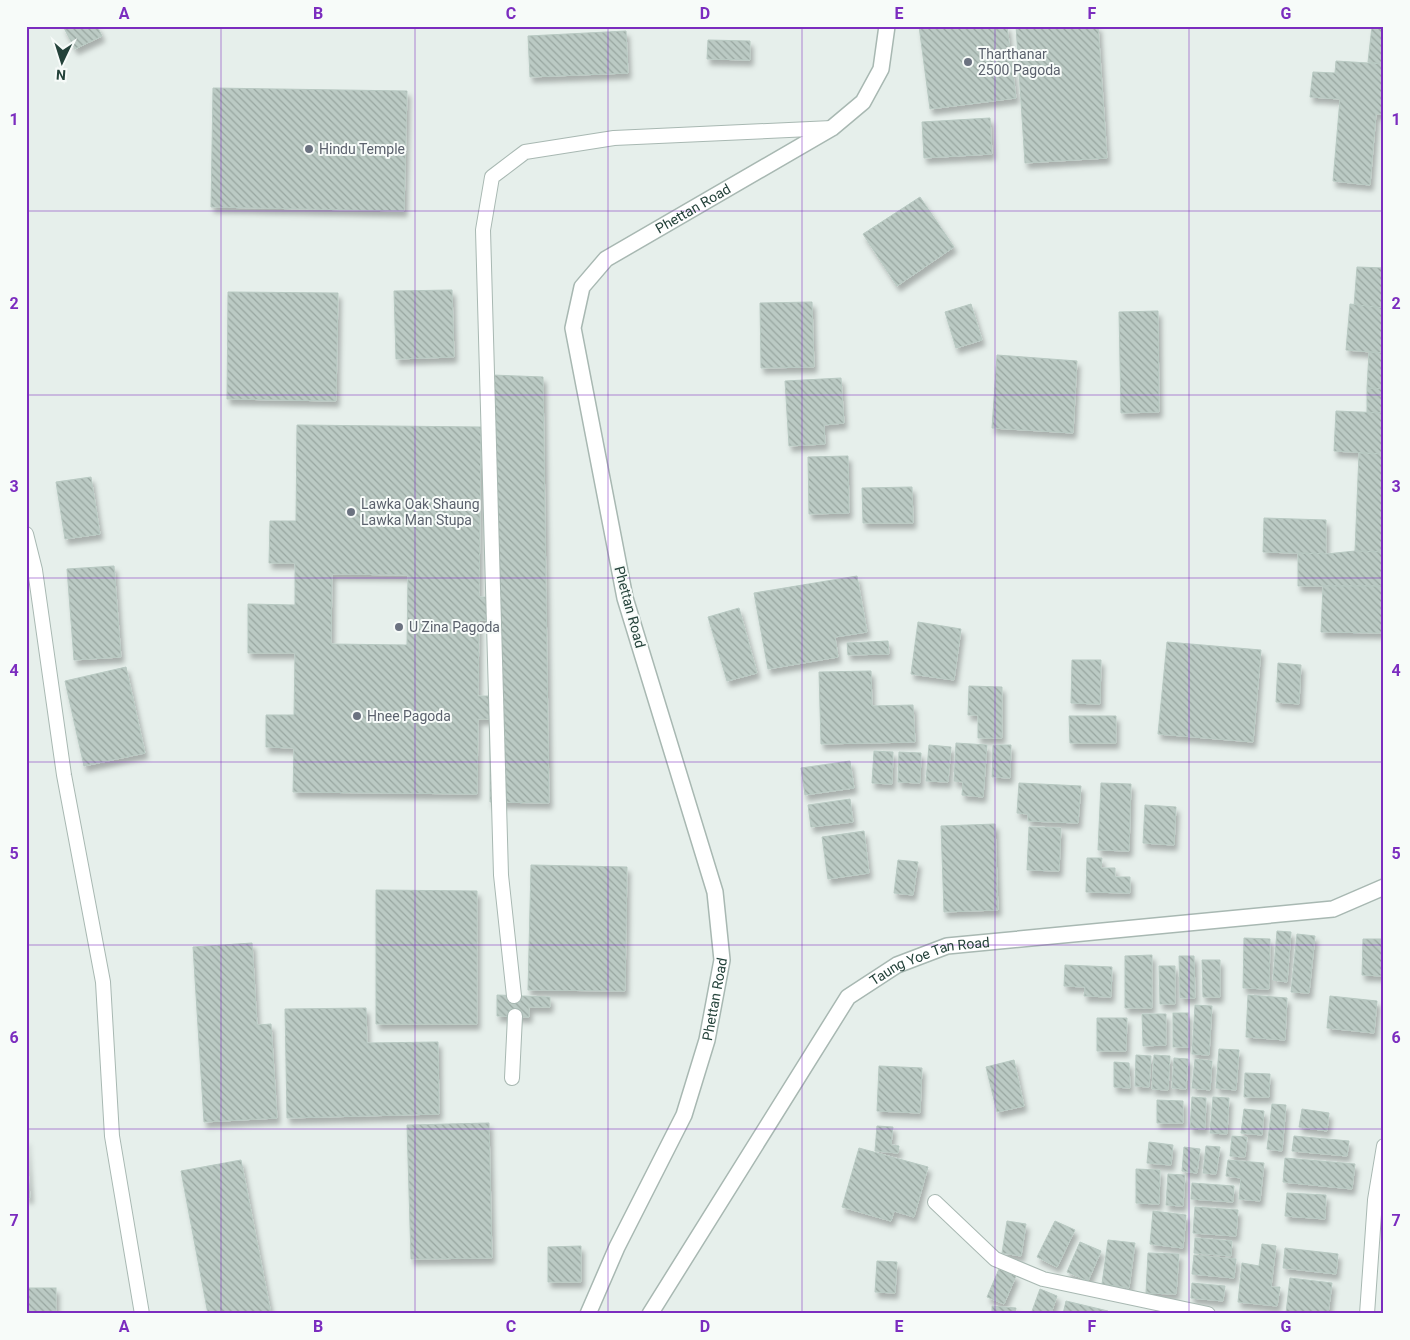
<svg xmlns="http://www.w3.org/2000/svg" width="1410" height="1340" font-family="Roboto,sans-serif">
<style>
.building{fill:url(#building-back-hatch);stroke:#b8c9c2;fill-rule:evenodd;filter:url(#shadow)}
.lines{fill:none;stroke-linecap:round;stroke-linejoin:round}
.service-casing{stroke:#a8b8b2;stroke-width:16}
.tertiary-casing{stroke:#a8b8b2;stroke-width:18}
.service{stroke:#fff;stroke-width:14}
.tertiary{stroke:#fff;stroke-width:15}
.grid{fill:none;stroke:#7b2cbf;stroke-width:1;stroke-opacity:0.55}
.worship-dot{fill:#6b7280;stroke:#f7fbf9;stroke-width:2}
.labels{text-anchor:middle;stroke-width:4;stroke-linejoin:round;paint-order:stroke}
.worship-label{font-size:14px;fill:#5b616d;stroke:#f7fbf9;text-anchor:start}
.street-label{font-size:14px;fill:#24423a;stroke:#f7fbf9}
.neatline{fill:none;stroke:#7b2cbf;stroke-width:2}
.grid-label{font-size:16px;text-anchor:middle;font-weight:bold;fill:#7b2cbf}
</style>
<defs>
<pattern id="building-back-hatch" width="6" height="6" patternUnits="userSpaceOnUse" patternTransform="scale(1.25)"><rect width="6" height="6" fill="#bbcac4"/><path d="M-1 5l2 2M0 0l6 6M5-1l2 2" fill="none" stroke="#98a6a0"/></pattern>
<filter id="shadow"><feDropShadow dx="3" dy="5.5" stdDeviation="2.5" flood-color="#0004"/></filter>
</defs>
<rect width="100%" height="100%" fill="#e6efeb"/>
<!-- building -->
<g class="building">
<polygon points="63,26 97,26 102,36 75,49"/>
<polygon points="919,26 1007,26 1016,98 930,109"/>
<polygon points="1016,26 1098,26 1107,158 1025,163"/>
<polygon points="1372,26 1384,26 1384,64 1368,62"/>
<polygon points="626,31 628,73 530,77 528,36"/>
<polygon points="708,40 750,41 750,60 707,59"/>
<polygon points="1336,61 1384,64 1384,114 1376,114 1370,185 1333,181 1340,99 1310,97 1313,72 1335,73"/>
<polygon points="213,88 407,91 404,211 211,207"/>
<polygon points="990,118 992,154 924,158 922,122"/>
<polygon points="920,197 954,247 897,286 863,234"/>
<polygon points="1357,267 1384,268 1384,308 1354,306"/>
<polygon points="452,290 454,357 396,359 394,291"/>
<polygon points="228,292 338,293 336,401 227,399"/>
<polygon points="812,302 814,367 761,368 760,303"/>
<polygon points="971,304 982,340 956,348 945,312"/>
<polygon points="1350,304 1384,308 1384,353 1346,350"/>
<polygon points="1158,311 1159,412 1121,413 1119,312"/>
<polygon points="1369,352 1384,353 1384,389 1367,388"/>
<polygon points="997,355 1077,361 1073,433 992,428"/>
<path d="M 492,375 L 543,377 L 549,803 L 490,802 L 490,719 L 478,719 L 477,794 L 293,792 L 294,748 L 266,747 L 266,715 L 294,715 L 295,653 L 248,653 L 248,604 L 295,605 L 295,563 L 269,563 L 270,521 L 296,521 L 297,425 L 481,427 L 479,597 L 491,597 ZM 332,574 L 408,575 L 407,645 L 331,644 ZM 479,620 L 491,620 L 490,696 L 478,696 Z"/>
<polygon points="841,378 844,423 824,425 825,444 789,446 785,381"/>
<polygon points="1367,388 1384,389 1384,413 1367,413"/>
<polygon points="1336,411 1384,413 1384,454 1334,451"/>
<polygon points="1359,453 1384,454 1384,552 1355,551"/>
<polygon points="848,456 849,513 809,514 808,457"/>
<polygon points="91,477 100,534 65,539 56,482"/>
<polygon points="912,487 913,523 863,523 862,488"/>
<polygon points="1264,518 1326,520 1326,554 1263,552"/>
<polygon points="1355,551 1384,552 1384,586 1298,586 1298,553 1326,554"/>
<polygon points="114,566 121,657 74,660 67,569"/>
<polygon points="857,576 867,632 835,637 838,657 768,669 754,593"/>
<polygon points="1323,586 1384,586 1384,633 1321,632"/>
<polygon points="739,608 757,673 727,681 708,617"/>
<polygon points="918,622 961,629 954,680 911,674"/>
<polygon points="888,641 889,654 848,655 847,643"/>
<polygon points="1167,642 1261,650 1253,742 1158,734"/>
<polygon points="1072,660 1101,660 1100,704 1071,703"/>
<polygon points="1278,663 1301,665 1299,704 1276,702"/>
<polygon points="126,667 145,753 84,766 65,681"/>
<polygon points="871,671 872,706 913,705 915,742 821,744 819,672"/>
<polygon points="969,686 1002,687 1002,738 978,738 978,715 968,715"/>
<polygon points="1069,716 1116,716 1116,743 1070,743"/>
<polygon points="956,743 987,745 983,797 962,795 963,782 954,781"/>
<polygon points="929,745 951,747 948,782 926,781"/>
<polygon points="993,745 1011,745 1010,778 992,777"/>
<polygon points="874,751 893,752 892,784 872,783"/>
<polygon points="899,752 921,753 920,783 898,782"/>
<polygon points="850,761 854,788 805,795 801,768"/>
<polygon points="1019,783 1081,786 1078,823 1028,821 1028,814 1017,813"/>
<polygon points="1101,783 1131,784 1129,851 1098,850"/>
<polygon points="850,799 853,822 811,827 808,805"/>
<polygon points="1145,805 1176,807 1174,845 1143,843"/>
<polygon points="995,824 998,910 944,912 941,826"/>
<polygon points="1029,827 1061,828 1059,871 1027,870"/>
<polygon points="864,831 869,873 828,879 822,837"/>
<polygon points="1087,858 1102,858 1101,868 1115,868 1115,877 1130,877 1130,893 1086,892"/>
<polygon points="898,860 918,862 913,895 894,893"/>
<polygon points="531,865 627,867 625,991 528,990"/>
<polygon points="376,890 477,891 477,1024 376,1024"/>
<polygon points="1277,931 1291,932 1287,982 1273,980"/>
<polygon points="1297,934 1315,936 1309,993 1291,992"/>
<polygon points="1244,938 1270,939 1269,989 1243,988"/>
<polygon points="1363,939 1384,939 1384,976 1362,975"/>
<polygon points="252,943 257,1025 271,1024 277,1118 204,1122 193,947"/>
<polygon points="1152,955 1152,1008 1125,1008 1125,956"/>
<polygon points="1179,956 1194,956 1195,998 1180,998"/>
<polygon points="1202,960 1220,960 1220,997 1203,997"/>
<polygon points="1065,965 1112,967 1111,997 1084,996 1085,987 1064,986"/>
<polygon points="1159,966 1175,966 1175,1004 1160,1004"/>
<polygon points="497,995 550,997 550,1007 529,1007 529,1017 497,1016"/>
<polygon points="1248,995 1287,998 1285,1040 1246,1037"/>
<polygon points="1330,996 1377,1001 1374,1033 1327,1028"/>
<polygon points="1195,1005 1212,1006 1209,1055 1192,1054"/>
<polygon points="366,1008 367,1043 438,1042 439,1114 287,1118 285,1009"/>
<rect x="1173" y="1013" width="15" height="34"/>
<polygon points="1142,1014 1166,1014 1166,1045 1143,1046"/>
<polygon points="1097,1018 1127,1018 1126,1051 1097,1051"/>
<polygon points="1219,1049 1239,1050 1236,1090 1216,1088"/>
<polygon points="1136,1055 1151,1056 1149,1087 1135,1086"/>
<polygon points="1154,1055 1170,1056 1168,1090 1152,1089"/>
<polygon points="1174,1058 1188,1059 1186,1089 1172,1088"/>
<polygon points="1195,1059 1212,1061 1210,1090 1192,1088"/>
<polygon points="1014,1060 1024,1106 997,1112 986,1067"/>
<polygon points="1114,1062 1129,1063 1130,1088 1114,1087"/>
<polygon points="879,1066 922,1068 920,1113 877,1111"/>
<polygon points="1245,1073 1270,1074 1269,1097 1244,1097"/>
<polygon points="1192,1097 1206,1098 1205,1129 1190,1128"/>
<polygon points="1213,1097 1229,1098 1227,1134 1210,1133"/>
<polygon points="1157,1100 1183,1101 1183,1123 1157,1123"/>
<polygon points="1272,1104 1286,1105 1282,1151 1267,1149"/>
<polygon points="1244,1109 1264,1111 1262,1135 1241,1133"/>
<polygon points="1302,1109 1329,1113 1327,1131 1299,1127"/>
<polygon points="489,1123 492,1258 411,1259 407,1125"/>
<polygon points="877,1126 893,1127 891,1145 899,1146 898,1153 875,1151"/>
<polygon points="1232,1136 1247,1137 1245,1157 1230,1156"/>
<polygon points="1294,1136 1349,1141 1347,1156 1292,1151"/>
<polygon points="26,1139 30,1198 26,1198"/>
<polygon points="1149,1142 1173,1145 1171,1165 1147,1163"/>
<polygon points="1206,1146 1220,1147 1216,1174 1203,1173"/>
<polygon points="1184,1147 1200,1149 1197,1173 1182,1171"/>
<polygon points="859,1148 928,1167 914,1217 894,1211 891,1221 842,1207"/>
<polygon points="1285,1158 1355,1164 1352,1189 1283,1182"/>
<polygon points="241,1160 271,1314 208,1314 181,1171"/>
<polygon points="1228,1160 1264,1163 1260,1201 1239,1199 1241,1178 1226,1176"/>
<polygon points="1136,1169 1160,1170 1159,1204 1136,1203"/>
<polygon points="1168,1174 1185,1175 1183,1206 1166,1205"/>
<polygon points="1192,1183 1234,1186 1233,1202 1191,1199"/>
<polygon points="1287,1193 1326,1195 1325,1219 1285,1216"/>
<polygon points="1195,1207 1238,1210 1236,1236 1193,1233"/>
<polygon points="1153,1211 1186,1215 1183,1248 1150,1244"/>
<polygon points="1007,1221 1026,1224 1021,1256 1002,1253"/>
<polygon points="1055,1221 1075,1230 1057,1267 1037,1257"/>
<polygon points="1195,1238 1232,1241 1231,1256 1194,1253"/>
<polygon points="1108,1240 1135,1243 1129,1288 1102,1284"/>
<polygon points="1080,1242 1101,1251 1088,1281 1067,1272"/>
<polygon points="1262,1244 1276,1246 1271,1287 1280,1287 1277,1306 1238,1302 1242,1263 1259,1266"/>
<polygon points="581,1246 581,1282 548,1282 548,1247"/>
<polygon points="1285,1248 1338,1254 1336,1274 1283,1268"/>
<polygon points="1148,1253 1179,1254 1176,1294 1146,1293"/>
<polygon points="1194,1255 1236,1259 1234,1278 1192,1274"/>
<polygon points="877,1261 897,1262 895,1293 875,1292"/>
<polygon points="999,1269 1016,1276 1004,1304 987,1297"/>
<polygon points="1290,1278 1332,1283 1328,1314 1286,1313"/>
<polygon points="1192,1283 1225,1286 1223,1301 1191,1298"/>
<rect x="26" y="1288" width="30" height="26"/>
<polygon points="1040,1289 1057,1296 1051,1314 1031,1314"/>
<polygon points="1066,1301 1108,1311 1107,1314 1063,1314"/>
<polygon points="992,1306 1016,1308 1015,1314 992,1314"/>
</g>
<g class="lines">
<defs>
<g id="service">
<polyline points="26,534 35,570 64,775 103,982 112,1136 142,1314"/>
<polyline points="514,996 501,875 483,230 492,177 525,152 614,138 832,128"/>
<polyline points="512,1078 515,1016"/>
<polyline points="935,1202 995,1259 1043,1279 1208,1314"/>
<polyline points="1367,1314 1375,1200 1384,1146"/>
</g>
<g id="tertiary">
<path id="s1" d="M 588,1314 L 617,1247 L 684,1115 L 707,1040 L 722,960 L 715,892 L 625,598 L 573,328 L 582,287 L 606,259 L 832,128 L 863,102 L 881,69 L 887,26"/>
<path id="s2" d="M 650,1314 L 848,997 L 897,965 L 947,946 L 1333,909 L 1384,887"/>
</g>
</defs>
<!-- service casing -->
<use href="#service" class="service-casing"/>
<!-- tertiary casing -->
<use href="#tertiary" class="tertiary-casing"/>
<!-- service -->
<use href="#service" class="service"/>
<!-- tertiary -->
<use href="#tertiary" class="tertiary"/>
</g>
<!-- grid -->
<path class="grid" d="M 221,26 L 221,1314M 415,26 L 415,1314M 608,26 L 608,1314M 802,26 L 802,1314M 995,26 L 995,1314M 1189,26 L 1189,1314M 26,211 L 1384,211M 26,395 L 1384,395M 26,578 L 1384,578M 26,762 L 1384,762M 26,945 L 1384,945M 26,1129 L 1384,1129"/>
<!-- markers -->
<g class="worship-dot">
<circle cx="968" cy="62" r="5"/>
<circle cx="309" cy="149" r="5"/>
<circle cx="351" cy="512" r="5"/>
<circle cx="399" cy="627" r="5"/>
<circle cx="357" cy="716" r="5"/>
</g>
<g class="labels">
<!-- worship labels -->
<g class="worship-label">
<text x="978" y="59">Tharthanar<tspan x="978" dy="16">2500 Pagoda</tspan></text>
<text x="319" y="154">Hindu Temple</text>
<text x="361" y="509">Lawka Oak Shaung<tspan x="361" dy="16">Lawka Man Stupa</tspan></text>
<text x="409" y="632">U Zina Pagoda</text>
<text x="367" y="721">Hnee Pagoda</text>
</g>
<!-- street labels -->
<g class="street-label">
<text dy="5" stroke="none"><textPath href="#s1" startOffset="1211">Phettan Road</textPath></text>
<text transform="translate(630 607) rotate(75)" y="5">Phettan Road</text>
<text dy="5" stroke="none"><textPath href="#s2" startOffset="465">Taung Yoe Tan Road</textPath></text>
<text dy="5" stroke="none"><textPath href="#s1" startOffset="341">Phettan Road</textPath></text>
</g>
</g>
<!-- border -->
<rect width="1410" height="1340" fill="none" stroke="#f7fbf9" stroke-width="55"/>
<!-- north arrow -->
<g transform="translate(62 62) rotate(184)" stroke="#f7fbf9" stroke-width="4" paint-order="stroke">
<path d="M0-4L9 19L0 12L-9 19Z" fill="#24423a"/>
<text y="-8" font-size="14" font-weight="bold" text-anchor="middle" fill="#24423a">N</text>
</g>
<rect x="28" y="28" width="1354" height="1284" class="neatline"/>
<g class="grid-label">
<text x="124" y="19">A</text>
<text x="318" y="19">B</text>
<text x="511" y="19">C</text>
<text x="705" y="19">D</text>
<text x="899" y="19">E</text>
<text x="1092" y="19">F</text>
<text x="1286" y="19">G</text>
<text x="14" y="125">1</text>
<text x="1396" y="125">1</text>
<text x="14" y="309">2</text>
<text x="1396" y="309">2</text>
<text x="14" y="492">3</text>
<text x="1396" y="492">3</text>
<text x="14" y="676">4</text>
<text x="1396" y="676">4</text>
<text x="14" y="859">5</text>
<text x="1396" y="859">5</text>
<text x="14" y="1043">6</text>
<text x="1396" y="1043">6</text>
<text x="14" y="1226">7</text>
<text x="1396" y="1226">7</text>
<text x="124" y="1332">A</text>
<text x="318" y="1332">B</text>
<text x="511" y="1332">C</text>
<text x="705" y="1332">D</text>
<text x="899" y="1332">E</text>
<text x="1092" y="1332">F</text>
<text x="1286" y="1332">G</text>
</g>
</svg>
